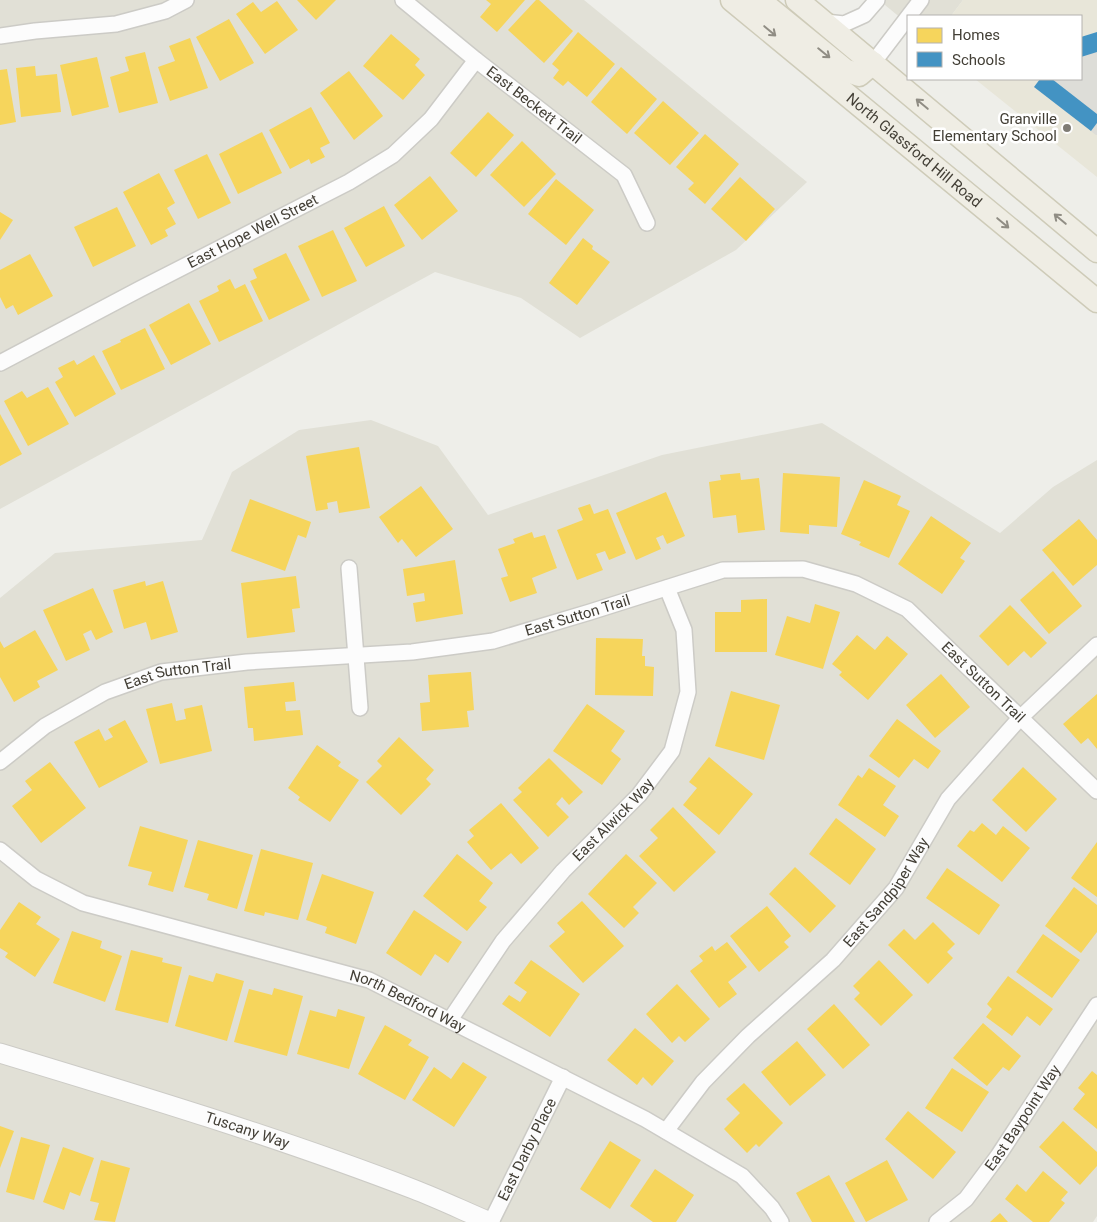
<svg xmlns="http://www.w3.org/2000/svg" width="1097" height="1222" font-family="Roboto,sans-serif">
<style>
.residential{fill:#e1e0d6}
.education{fill:#e8e6d9}
.parking{fill:#ddddd8}
.homes{fill:#f6d55c}
.schools{fill:#4393c3}
.lines{fill:none;stroke-linecap:round;stroke-linejoin:round}
.minor-casing{stroke:#cccbc6;stroke-width:18}
.tertiary-casing{stroke:#cccbc6;stroke-width:21}
.primary-casing{stroke:#cecbb8;stroke-width:25}
.minor{stroke:#fcfcfc;stroke-width:15}
.tertiary{stroke:#fcfcfc;stroke-width:19}
.primary{stroke:#efede4;stroke-width:22}
.oneway{stroke:#908d84}
.poi-dot{fill:#7f7c75;stroke:#fff;stroke-width:2}
.labels{text-anchor:middle;stroke-width:5;stroke-linejoin:round;paint-order:stroke}
.street-label{font-size:15px;fill:#433f36;stroke:#fff}
.poi-label{font-size:15px;fill:#433f36;stroke:#fff;text-anchor:end}
</style>
<rect width="100%" height="100%" fill="#eeeee9"/>
<!-- residential -->
<g class="residential">
<polygon points="0,0 584,0 807,182 736,250 580,338 521,298 435,272 0,509"/>
<polygon points="879,0 963,0 951,16 908,16 908,24"/>
<polygon points="371,420 438,446 488,515 662,455 822,423 1000,533 1053,487 1097,460 1097,1216 1093,1222 0,1222 0,598 55,553 202,540 232,472 299,430"/>
</g>
<!-- education -->
<polygon class="education" points="963,0 1097,0 1097,177 975,79 1081,79 1081,16 951,16"/>
<!-- parking -->
<polygon class="parking" points="1097,42 1097,135 1096,135 1034,87 1040,79 1081,79 1081,46"/>
<!-- homes -->
<g class="homes">
<polygon points="297,0 336,0 316,20"/>
<polygon points="486,0 525,0 497,32 480,17 491,4"/>
<polygon points="536,0 539,0 573,31 544,63 508,30"/>
<polygon points="277,1 298,30 265,54 236,14 253,2 261,12"/>
<polygon points="229,19 254,63 220,81 196,37"/>
<polygon points="578,32 615,64 587,97 568,81 563,86 553,78 559,70 552,64"/>
<polygon points="391,34 420,59 415,65 425,75 403,100 363,66"/>
<polygon points="190,38 208,88 170,101 158,67 175,61 169,46"/>
<polygon points="145,52 158,103 119,113 110,77 129,71 125,57"/>
<polygon points="97,57 109,107 72,116 60,65"/>
<polygon points="35,66 36,76 57,74 61,112 21,117 16,68"/>
<polygon points="621,67 657,99 627,134 591,102"/>
<polygon points="7,69 16,122 0,125 0,70"/>
<polygon points="349,71 383,116 354,140 320,93"/>
<polygon points="663,101 699,133 670,165 634,133"/>
<polygon points="311,107 330,143 320,148 325,157 311,164 309,159 290,169 269,130"/>
<polygon points="488,112 514,135 476,177 450,153"/>
<polygon points="262,132 282,173 238,194 219,154"/>
<polygon points="705,134 739,164 705,204 688,189 694,183 676,167"/>
<polygon points="522,141 556,174 524,207 490,175"/>
<polygon points="207,154 231,203 198,219 174,170"/>
<polygon points="159,173 175,203 167,208 176,224 165,230 168,236 151,245 123,192"/>
<polygon points="430,176 458,211 422,240 394,205"/>
<polygon points="740,177 775,209 746,241 711,209"/>
<polygon points="556,179 594,210 566,245 528,214"/>
<polygon points="384,206 405,246 366,267 344,228"/>
<polygon points="117,207 136,246 93,267 74,227"/>
<polygon points="0,212 13,220 0,240"/>
<polygon points="333,230 357,281 322,297 298,246"/>
<polygon points="583,238 593,246 592,249 610,262 577,305 549,283"/>
<polygon points="286,253 310,300 269,320 250,281 257,278 253,269"/>
<polygon points="30,254 53,296 18,315 13,305 6,309 0,297 0,270"/>
<polygon points="230,279 235,289 245,284 263,321 219,342 199,301 219,291 217,286"/>
<polygon points="189,303 211,344 171,365 149,325"/>
<polygon points="145,328 165,369 121,390 102,351 121,342 120,340"/>
<polygon points="94,355 116,394 75,417 55,382 63,377 58,368 74,360 77,365"/>
<polygon points="48,387 69,424 28,446 4,401 22,391 27,398"/>
<polygon points="0,414 22,454 0,466"/>
<polygon points="359,447 370,508 339,513 337,501 327,503 328,509 316,511 306,456"/>
<polygon points="740,473 741,480 759,478 765,530 738,533 736,515 713,518 709,482 721,480 720,475"/>
<polygon points="783,473 840,477 837,527 809,525 809,534 780,532"/>
<polygon points="864,480 901,496 897,505 910,511 889,558 859,545 861,542 841,534"/>
<polygon points="421,486 453,529 416,557 402,539 398,543 379,517"/>
<polygon points="666,492 685,536 667,544 663,535 656,538 661,549 636,560 616,513"/>
<polygon points="250,499 311,522 306,538 298,535 285,571 231,551"/>
<polygon points="590,504 594,514 608,509 626,553 609,560 605,551 596,554 603,570 577,580 557,530 583,520 578,508"/>
<polygon points="931,516 971,543 960,558 965,561 942,594 898,564"/>
<polygon points="1079,519 1097,540 1097,565 1073,586 1042,550"/>
<polygon points="532,532 534,538 545,535 557,568 532,578 537,593 510,602 501,578 508,576 498,549 515,543 513,539"/>
<polygon points="455,560 463,614 416,622 413,603 425,601 424,593 407,596 403,569"/>
<polygon points="1053,571 1082,606 1049,634 1020,600"/>
<polygon points="296,576 300,608 292,609 295,632 247,638 241,583"/>
<polygon points="145,581 146,586 163,581 178,632 151,640 146,622 124,629 113,590"/>
<polygon points="93,588 113,632 96,640 91,630 83,634 90,650 66,661 43,610"/>
<polygon points="767,599 767,652 715,652 715,612 741,612 741,600"/>
<polygon points="815,604 840,612 823,669 775,655 787,616 810,623"/>
<polygon points="1010,605 1047,643 1031,658 1024,651 1008,666 979,636"/>
<polygon points="35,630 58,670 37,681 40,687 14,702 0,677 0,641 4,648"/>
<polygon points="857,635 875,650 887,636 908,654 868,700 839,675 842,672 832,664"/>
<polygon points="596,638 643,639 642,656 645,656 645,666 654,667 653,696 595,695"/>
<polygon points="471,672 474,710 467,711 469,727 422,731 420,703 430,702 428,675"/>
<polygon points="941,674 970,707 935,738 906,705"/>
<polygon points="294,682 296,701 285,702 286,711 300,710 303,735 254,741 253,728 248,728 244,687"/>
<polygon points="731,691 780,705 764,760 715,746"/>
<polygon points="1097,694 1097,749 1088,738 1081,744 1063,724"/>
<polygon points="172,703 176,721 186,719 184,709 202,705 212,751 160,764 146,709"/>
<polygon points="587,704 625,731 611,751 621,759 602,785 553,751"/>
<polygon points="897,719 941,751 928,769 914,759 899,778 869,756"/>
<polygon points="125,720 148,762 99,788 74,742 99,729 105,741 113,737 108,729"/>
<polygon points="399,737 434,770 426,779 431,784 401,815 366,782 382,766 377,761"/>
<polygon points="317,745 341,762 338,766 359,780 330,822 298,800 300,797 288,788"/>
<polygon points="709,757 753,794 719,835 683,805 697,788 689,782"/>
<polygon points="549,758 583,792 569,805 562,797 556,804 569,817 548,837 513,800 522,792 518,788"/>
<polygon points="50,762 86,808 41,843 12,806 32,790 25,781"/>
<polygon points="1023,767 1057,799 1026,832 992,800"/>
<polygon points="869,768 896,786 883,805 899,816 885,837 838,805 858,775 862,778"/>
<polygon points="501,803 539,848 521,864 511,853 491,870 467,842 474,836 469,830"/>
<polygon points="673,807 716,852 674,892 639,856 658,838 650,830"/>
<polygon points="836,818 876,849 850,885 809,854"/>
<polygon points="982,823 996,835 1003,826 1030,848 1002,882 957,846 970,830 974,832"/>
<polygon points="140,826 188,840 173,892 148,885 152,872 128,866"/>
<polygon points="198,840 253,855 237,909 207,900 209,894 184,887"/>
<polygon points="1097,842 1097,897 1071,878"/>
<polygon points="261,849 313,863 298,920 265,912 264,916 244,911"/>
<polygon points="457,854 493,883 479,901 487,907 467,931 423,896"/>
<polygon points="626,854 657,883 633,907 639,913 624,928 588,894"/>
<polygon points="795,867 836,906 810,933 769,894"/>
<polygon points="947,868 1000,905 979,935 926,898"/>
<polygon points="322,874 374,892 356,944 325,933 327,927 306,920"/>
<polygon points="1074,887 1097,905 1097,932 1081,953 1045,926"/>
<polygon points="582,901 624,946 583,983 549,946 565,932 557,923"/>
<polygon points="19,902 41,917 36,924 60,939 35,977 5,957 8,953 0,948 0,930"/>
<polygon points="767,906 791,936 784,942 789,947 759,972 730,936"/>
<polygon points="414,910 462,942 448,963 435,954 421,976 386,953"/>
<polygon points="933,922 955,944 947,952 953,958 928,984 888,945 904,929 915,940"/>
<polygon points="72,931 102,941 100,948 122,956 105,1002 53,983"/>
<polygon points="1043,934 1080,960 1052,998 1016,972"/>
<polygon points="727,942 747,967 728,982 737,994 719,1008 690,971 703,961 699,956 712,946 715,951"/>
<polygon points="131,950 163,958 162,962 182,967 168,1023 115,1010"/>
<polygon points="531,960 580,994 550,1037 502,1004 509,995 520,1002 527,992 514,983"/>
<polygon points="879,960 913,995 881,1026 854,999 860,993 853,986"/>
<polygon points="216,973 244,981 227,1041 175,1026 189,975 213,982"/>
<polygon points="1008,976 1053,1009 1040,1026 1027,1016 1012,1036 986,1017 992,1009 987,1004"/>
<polygon points="677,984 710,1019 685,1042 679,1036 672,1043 646,1014"/>
<polygon points="274,988 303,996 287,1056 234,1042 249,989 272,995"/>
<polygon points="834,1004 870,1045 843,1069 807,1029"/>
<polygon points="338,1009 365,1017 349,1069 297,1054 310,1010 336,1017"/>
<polygon points="983,1023 1021,1056 1009,1071 1003,1067 987,1086 953,1058"/>
<polygon points="385,1025 412,1040 408,1045 429,1057 405,1100 358,1074"/>
<polygon points="635,1028 674,1061 652,1086 643,1077 637,1085 607,1060"/>
<polygon points="797,1041 826,1075 790,1106 761,1072"/>
<polygon points="463,1062 487,1077 454,1127 412,1100 434,1067 451,1079"/>
<polygon points="952,1068 989,1092 962,1132 925,1108"/>
<polygon points="1092,1071 1097,1075 1097,1129 1073,1109 1085,1094 1078,1088"/>
<polygon points="744,1083 783,1123 759,1147 756,1144 747,1153 724,1129 740,1113 726,1099"/>
<polygon points="908,1111 956,1152 933,1179 885,1139"/>
<polygon points="1063,1121 1097,1152 1097,1166 1080,1185 1039,1147"/>
<polygon points="0,1126 14,1131 0,1168"/>
<polygon points="21,1137 50,1145 34,1200 6,1192"/>
<polygon points="610,1141 641,1160 610,1209 580,1189"/>
<polygon points="63,1147 94,1158 80,1196 70,1192 64,1210 43,1202"/>
<polygon points="101,1160 130,1168 115,1222 94,1220 99,1203 90,1201"/>
<polygon points="887,1160 908,1200 866,1222 845,1183"/>
<polygon points="655,1169 694,1195 676,1222 653,1222 630,1206"/>
<polygon points="1043,1171 1068,1192 1061,1200 1065,1203 1049,1222 1033,1222 1005,1199 1017,1184 1026,1192"/>
<polygon points="829,1175 855,1222 812,1222 796,1193"/>
<polygon points="1000,1213 1008,1222 990,1222"/>
</g>
<!-- schools -->
<g class="schools">
<polygon points="1097,32 1097,52 1081,57 1081,37"/>
<polygon points="1040,79 1052,79 1097,114 1097,123 1091,131 1034,87"/>
</g>
<g class="lines">
<defs>
<g id="minor">
<path id="s1" d="M 403,0 L 476,60 L 624,175 L 647,223"/>
<polyline points="825,22 844,24 864,15 877,0"/>
<polyline points="0,36 35,31 116,24 165,11 186,0"/>
<polyline points="873,63 921,0"/>
<path id="s2" d="M 0,363 L 140,289 L 349,182 L 393,155 L 431,119 L 476,60"/>
<polyline points="349,568 360,708"/>
<path id="s3" d="M 0,762 L 45,726 L 105,692 L 161,672 L 247,662 L 412,652 L 493,641 L 590,612 L 723,570 L 803,569 L 856,584 L 907,609 L 1097,791"/>
<path id="s4" d="M 0,850 L 36,879 L 83,903 L 369,980 L 645,1119 L 742,1176 L 772,1208 L 781,1222"/>
<path id="s5" d="M 450,1020 L 503,941 L 563,871 L 639,795 L 672,751 L 688,692 L 684,630 L 667,588"/>
<path id="s6" d="M 666,1131 L 703,1082 L 748,1036 L 833,960 L 896,888 L 948,799 L 1020,718 L 1097,645"/>
<path id="s7" d="M 491,1222 L 563,1077"/>
<path id="s8" d="M 937,1222 L 966,1199 L 998,1156 L 1097,1005"/>
</g>
<g id="tertiary">
<path id="s9" d="M 0,1053 C 139,1095 278,1137 413,1189 C 439,1199 464,1211 490,1222"/>
</g>
<g id="primary">
<path id="s10" d="M 732,0 L 1097,301"/>
<polyline points="759,0 845,70 859,75 873,63"/>
<polyline points="797,0 1097,251"/>
</g>
</defs>
<!-- minor casing -->
<use href="#minor" class="minor-casing"/>
<!-- tertiary casing -->
<use href="#tertiary" class="tertiary-casing"/>
<!-- primary casing -->
<use href="#primary" class="primary-casing"/>
<!-- minor -->
<use href="#minor" class="minor"/>
<!-- tertiary -->
<use href="#tertiary" class="tertiary"/>
<!-- primary -->
<use href="#primary" class="primary"/>
</g>
<!-- one-way arrows -->
<defs><path id="oneway-shaft" d="M-6 0H5M1.5-3L5.5 0L1.5 3" fill="none" stroke-width="1.6" stroke-linecap="round" stroke-linejoin="round" transform="scale(1.25)"/></defs>
<g class="oneway">
<use href="#oneway-shaft" transform="translate(770 31) rotate(40)"/>
<use href="#oneway-shaft" transform="translate(824 53) rotate(39)"/>
<use href="#oneway-shaft" transform="translate(922 104) rotate(-140)"/>
<use href="#oneway-shaft" transform="translate(1060 219) rotate(-140)"/>
<use href="#oneway-shaft" transform="translate(1003 223) rotate(40)"/>
</g>
<!-- markers -->
<circle class="poi-dot" cx="1067" cy="128" r="5"/>
<g class="labels">
<!-- street labels -->
<g class="street-label">
<text dy="5" stroke="none"><textPath href="#s1" startOffset="168">East Beckett Trail</textPath></text>
<text dy="5" stroke="none"><textPath href="#s10" startOffset="236">North Glassford Hill Road</textPath></text>
<text dy="5" stroke="none"><textPath href="#s2" startOffset="285">East Hope Well Street</textPath></text>
<text dy="5" stroke="none"><textPath href="#s3" startOffset="608">East Sutton Trail</textPath></text>
<text dy="5" stroke="none"><textPath href="#s3" startOffset="202">East Sutton Trail</textPath></text>
<text dy="5" stroke="none"><textPath href="#s3" startOffset="1058">East Sutton Trail</textPath></text>
<text dy="5" stroke="none"><textPath href="#s5" startOffset="259">East Alwick Way</textPath></text>
<text dy="5" stroke="none"><textPath href="#s6" startOffset="326">East Sandpiper Way</textPath></text>
<text dy="5" stroke="none"><textPath href="#s4" startOffset="439">North Bedford Way</textPath></text>
<text dy="5" stroke="none"><textPath href="#s8" startOffset="136">East Baypoint Way</textPath></text>
<text dy="5" stroke="none"><textPath href="#s9" startOffset="259">Tuscany Way</textPath></text>
<text dy="5" stroke="none"><textPath href="#s7" startOffset="81">East Darby Place</textPath></text>
</g>
<!-- poi labels -->
<g class="poi-label">
<text x="1057" y="124">Granville<tspan x="1057" dy="17">Elementary School</tspan></text>
</g>
</g>
<!-- legend -->
<rect x="907" y="15" width="175" height="65" fill="#ffffff" stroke="#b4b2af"/>
<rect x="917" y="28" width="25" height="15" fill="#f6d55c" stroke="#b4b2af"/>
<text x="952" y="40" font-size="15" fill="#433f36">Homes</text>
<rect x="917" y="52" width="25" height="15" fill="#4393c3" stroke="#b4b2af"/>
<text x="952" y="65" font-size="15" fill="#433f36">Schools</text>
</svg>
